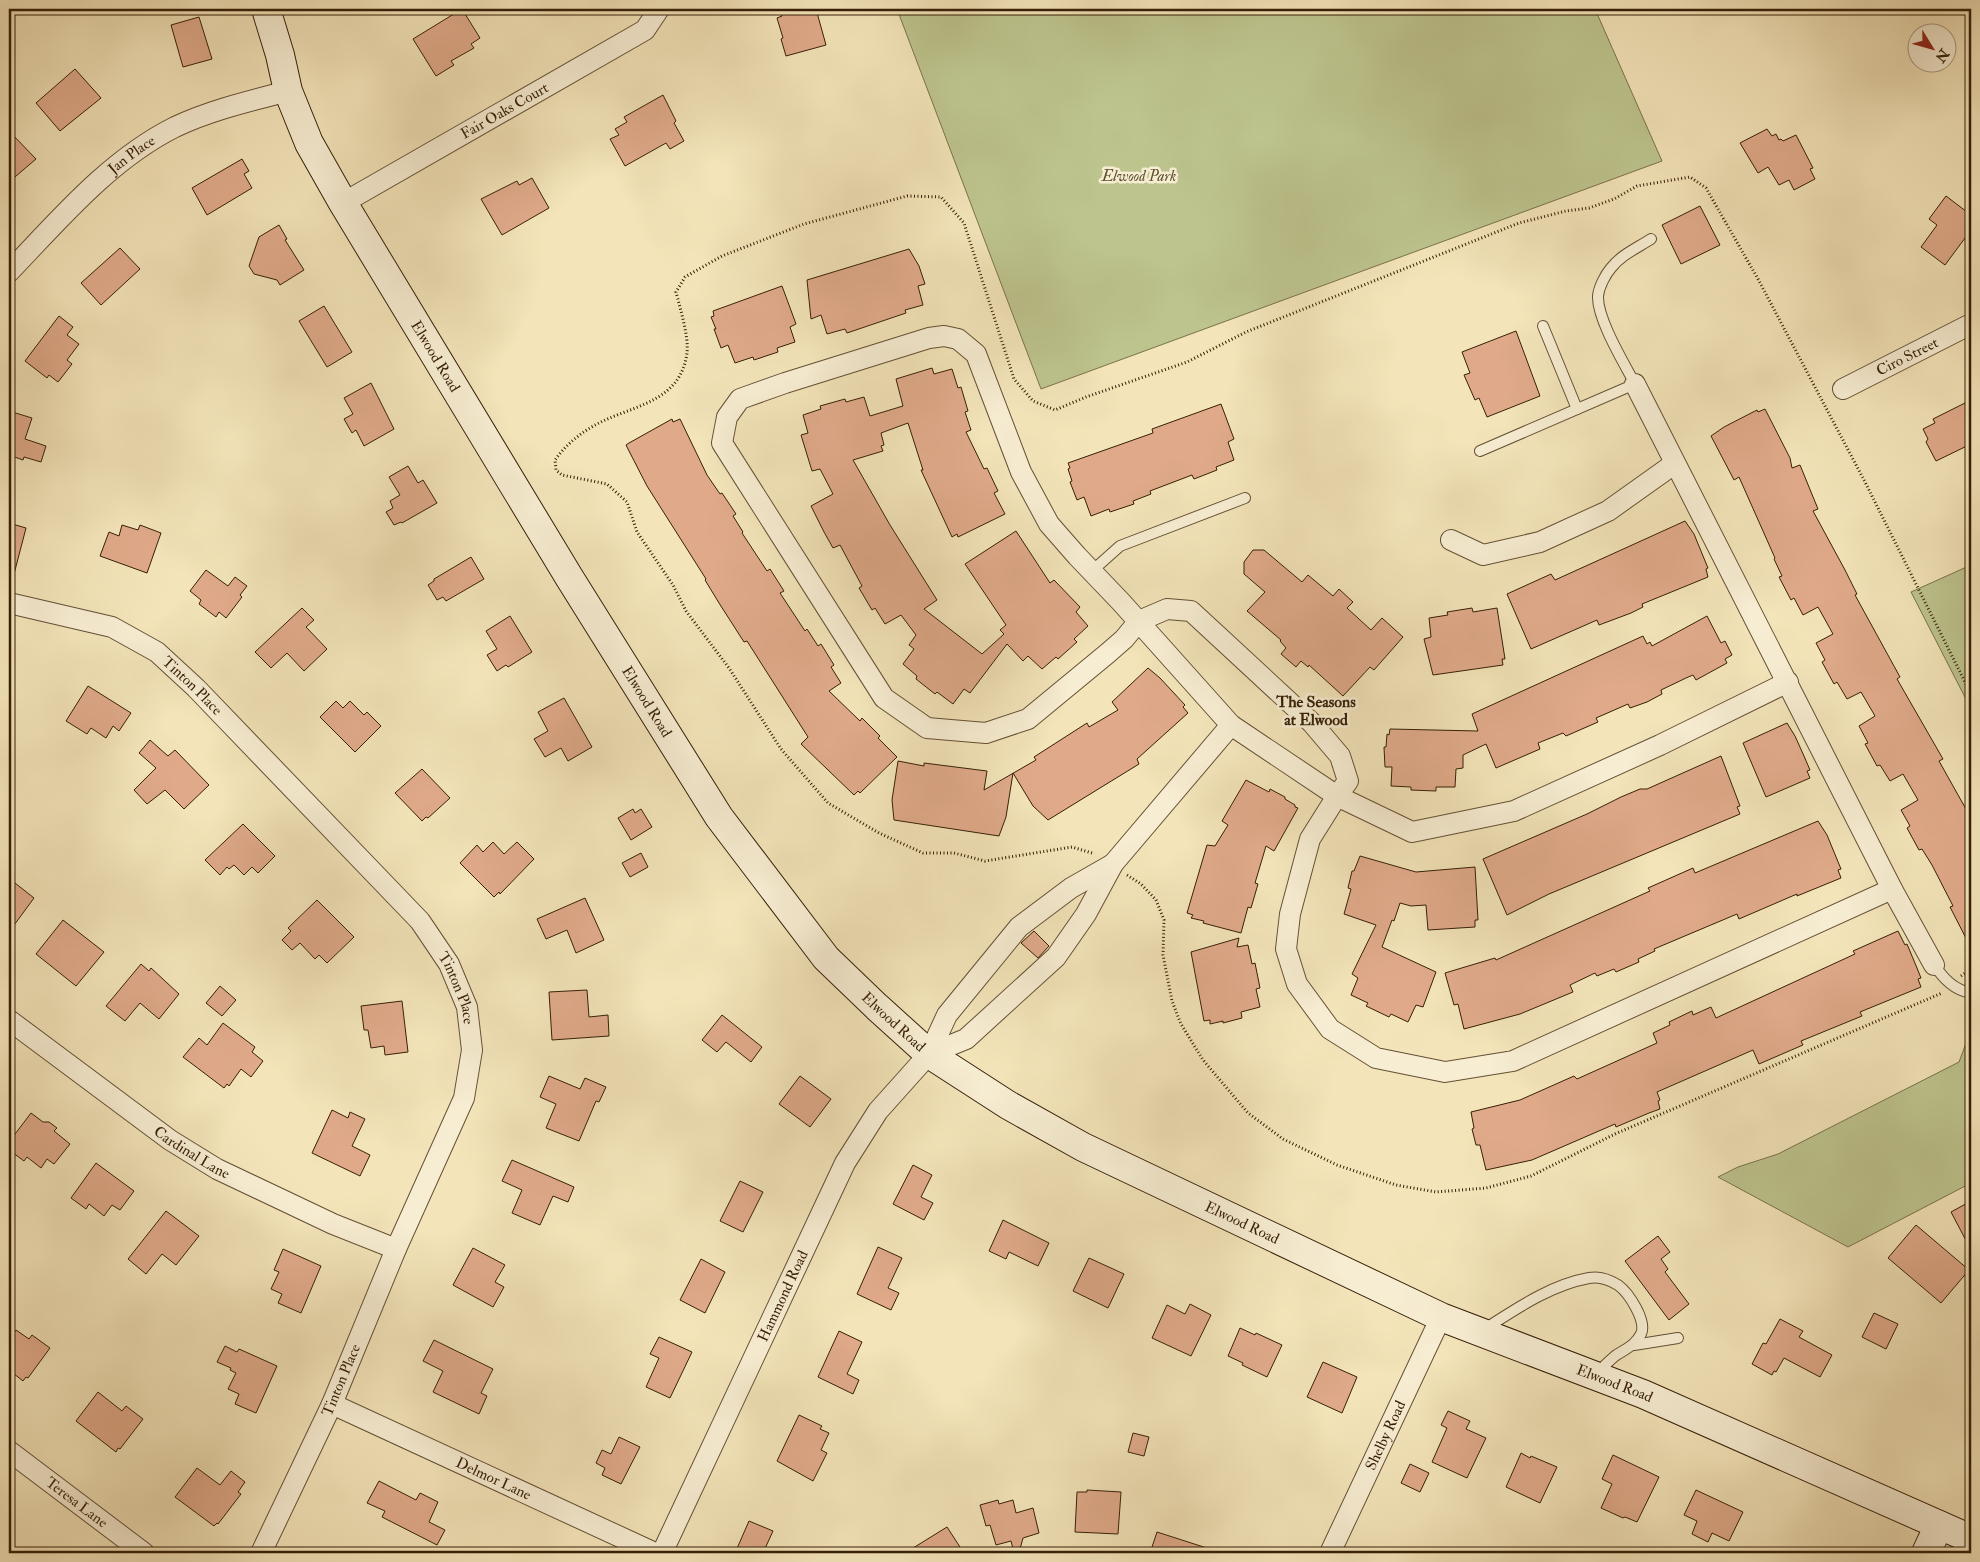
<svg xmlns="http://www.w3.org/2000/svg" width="1980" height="1562" font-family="'IM FELL Double Pica',serif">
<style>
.green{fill:#bdc48e;stroke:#7a724a}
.building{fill:#e0aa8a;stroke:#361f07}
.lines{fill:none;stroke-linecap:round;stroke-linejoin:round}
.lane-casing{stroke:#655034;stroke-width:12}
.street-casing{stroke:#655034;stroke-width:22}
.secondary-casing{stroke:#361f07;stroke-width:30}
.path{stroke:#361f07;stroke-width:3;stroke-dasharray:1 2.5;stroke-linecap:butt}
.lane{stroke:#f7edd2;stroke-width:10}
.street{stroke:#f7edd2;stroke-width:20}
.secondary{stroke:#f7edd2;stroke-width:28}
.labels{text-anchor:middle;stroke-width:5;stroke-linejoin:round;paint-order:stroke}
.street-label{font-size:15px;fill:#361f07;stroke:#f7edd2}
.park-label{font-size:15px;font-style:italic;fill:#5e5130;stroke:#f7edd2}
.neighbourhood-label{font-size:16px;font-weight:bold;fill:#361f07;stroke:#f7edd2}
</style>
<rect width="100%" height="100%" fill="#f3e4b9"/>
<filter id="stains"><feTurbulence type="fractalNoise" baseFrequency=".004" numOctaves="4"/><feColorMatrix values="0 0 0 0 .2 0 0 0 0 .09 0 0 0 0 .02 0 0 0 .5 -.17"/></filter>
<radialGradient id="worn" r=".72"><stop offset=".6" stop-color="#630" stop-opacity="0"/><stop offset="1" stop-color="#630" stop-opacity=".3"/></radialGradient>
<!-- green -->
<g class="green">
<polygon points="897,9 1595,9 1662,161 1041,389"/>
<polygon points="1971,565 1971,704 1969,705 1911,592"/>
<polygon points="1971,1030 1971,1183 1848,1247 1718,1177 1738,1167 1778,1154 1959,1062"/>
</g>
<!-- building -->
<g class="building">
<polygon points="462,9 480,38 471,44 474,48 451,61 454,65 436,76 413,39"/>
<polygon points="779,9 816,9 826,45 786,56 781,39 783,38 777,18 782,16"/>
<polygon points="199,17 212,59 183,67 171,25"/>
<polygon points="75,69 101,98 60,131 36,103"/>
<polygon points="663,95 676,121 674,123 684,141 670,149 666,143 625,166 610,139 619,135 615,129 627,122 624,117"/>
<polygon points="1767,129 1772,136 1776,134 1779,140 1781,139 1783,141 1796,135 1813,168 1810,169 1815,179 1794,190 1789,180 1779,185 1768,167 1758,173 1740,143"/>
<polygon points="9,131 36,159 9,182"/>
<polygon points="242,159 249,171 244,174 252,188 207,215 192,188"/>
<polygon points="532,178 549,208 502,235 481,199 517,181 519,185"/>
<polygon points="1946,196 1971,215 1971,230 1945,265 1921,247 1937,225 1929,219"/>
<polygon points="1700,206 1720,245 1681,264 1662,225"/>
<polygon points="279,225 287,239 285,240 304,270 280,285 277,280 254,274 249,266 259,237"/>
<polygon points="120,248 140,269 101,305 81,283"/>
<polygon points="909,249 919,266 925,284 918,286 923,305 905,310 906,313 847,333 845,329 827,334 821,315 811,319 807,280"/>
<polygon points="782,286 796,324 790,327 795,342 777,348 778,352 754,360 753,357 735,363 728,345 721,348 714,329 716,329 711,317 714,316 713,311"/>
<polygon points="324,306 352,352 327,367 299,321"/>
<polygon points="59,316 73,327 67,335 79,344 67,360 72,364 58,382 49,375 47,378 25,361"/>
<polygon points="1516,331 1540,396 1487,417 1479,398 1475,400 1464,375 1470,373 1462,352"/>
<polygon points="932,368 934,374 952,369 958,388 961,387 968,411 965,412 971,430 966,432 984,469 987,468 998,491 994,493 1005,514 958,537 957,534 952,537 921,470 923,470 908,423 881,433 884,445 881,446 883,451 853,460 890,525 937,600 924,609 982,654 1004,634 1000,630 1006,625 965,564 1016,531 1050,583 1054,580 1080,607 1076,612 1088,626 1074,639 1077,642 1058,659 1056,657 1042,669 1028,656 1023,661 1007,644 970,693 964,689 953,704 937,692 935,694 916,679 917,676 903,664 914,649 909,645 916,635 901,615 885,624 875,608 872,610 859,588 862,586 840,545 833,548 824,532 811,506 833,494 820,469 812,471 801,435 808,433 803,415 821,409 820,406 845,399 846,402 864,397 870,416 903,406 896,379"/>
<polygon points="371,383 394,429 364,446 356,430 352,433 344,419 353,414 344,398"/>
<polygon points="1965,403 1971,415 1971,444 1936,461 1926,442 1928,439 1923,429 1935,423 1933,419"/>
<polygon points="1221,404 1234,439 1228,442 1234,460 1216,467 1217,470 1194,479 1192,475 1150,491 1151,494 1133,501 1134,504 1110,512 1109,509 1091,516 1084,497 1077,500 1070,482 1072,481 1068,469 1070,468 1068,463 1153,433 1152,429"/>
<polygon points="1765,409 1790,458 1792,468 1800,465 1818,509 1813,511 1845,570 1857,594 1855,595 1900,677 1897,679 1943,759 1939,761 1971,818 1971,948 1950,907 1953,906 1932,865 1922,849 1919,850 1907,828 1910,826 1901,810 1918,800 1903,774 1890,781 1880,765 1877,766 1865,744 1868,743 1859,726 1875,716 1861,692 1847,699 1837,682 1834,684 1822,662 1825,660 1816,643 1833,634 1818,607 1803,615 1794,598 1791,600 1779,577 1782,576 1774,559 1775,558 1739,477 1734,480 1711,436 1724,427 1757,410 1758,412"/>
<polygon points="9,411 32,418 25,439 46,446 41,462 24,457 23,460 9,455"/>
<polygon points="672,419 673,422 680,419 707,475 720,494 722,493 736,514 733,516 743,532 742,533 767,571 770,569 784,591 780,593 805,631 807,629 818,646 821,644 834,665 831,667 841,683 829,691 860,721 862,718 880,736 878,738 897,757 860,793 858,791 854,795 801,744 808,737 747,641 744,642 719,603 705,580 706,579 647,486 629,451 626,445 629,443"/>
<polygon points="408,466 418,483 423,480 437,503 402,523 401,522 394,525 386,512 393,508 390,501 400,495 389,477"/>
<polygon points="1685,521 1694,534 1703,556 1708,568 1706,569 1708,577 1642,604 1643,607 1631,613 1599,625 1597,620 1531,649 1507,594 1551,574 1555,580"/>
<polygon points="9,523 26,528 14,574 9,573"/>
<polygon points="122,525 138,530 140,525 161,533 147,573 100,556 109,532 119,536"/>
<polygon points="1253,550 1264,550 1302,582 1308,575 1333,596 1339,589 1353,602 1347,608 1371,630 1382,618 1403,637 1374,670 1370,667 1343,696 1309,665 1308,667 1301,661 1296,667 1281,654 1286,648 1280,641 1281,640 1247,611 1265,592 1244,574 1244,562"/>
<polygon points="471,557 484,579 446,601 443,597 437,600 428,585 434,581 434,579"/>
<polygon points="206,570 228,586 235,577 247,586 240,595 242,597 226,618 219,612 216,617 199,604 201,600 190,591"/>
<polygon points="302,608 314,620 306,627 327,649 304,671 287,653 271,668 255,652"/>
<polygon points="1472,608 1473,612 1497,608 1505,659 1502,659 1503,665 1433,675 1424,639 1431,637 1429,618 1448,615 1447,612"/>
<polygon points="510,616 532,652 508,667 506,665 497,671 487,655 497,649 486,631"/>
<polygon points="1707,616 1721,643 1725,641 1732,655 1725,659 1727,663 1696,680 1693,675 1686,678 1661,690 1662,694 1647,702 1630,708 1628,704 1596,718 1598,722 1566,736 1563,733 1538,743 1540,749 1496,768 1486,744 1463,755 1463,768 1456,769 1455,787 1436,787 1436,791 1411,790 1411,787 1391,786 1392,767 1385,767 1384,747 1386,747 1387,734 1389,735 1390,729 1478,731 1472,714 1643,636 1647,644 1650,642 1652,646"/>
<polygon points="1148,668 1160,678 1185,705 1183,707 1188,713 1137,759 1139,764 1048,820 1033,806 1013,773 1006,817 999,836 894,820 892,800 898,761 924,766 924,763 987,771 984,790 1036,760 1034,757 1087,723 1089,727 1118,710 1112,702"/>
<polygon points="88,686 131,713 119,731 113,726 106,738 91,728 87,734 66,721"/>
<polygon points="564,698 592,747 568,761 561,748 545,757 534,739 548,731 538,712"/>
<polygon points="336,701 343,708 350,701 364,715 367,712 381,726 355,752 320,717"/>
<polygon points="1787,723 1795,736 1804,756 1810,770 1807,771 1810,778 1766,797 1743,743"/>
<polygon points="150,740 168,756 175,750 209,785 184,809 165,790 147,804 134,790 156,768 139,753"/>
<polygon points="1721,756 1740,806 1737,807 1740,814 1549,894 1507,915 1483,859 1587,814 1621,797 1640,789 1647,789"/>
<polygon points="422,769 450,798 428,818 426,817 422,821 395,793"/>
<polygon points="1246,780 1269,792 1270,789 1285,797 1285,799 1295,805 1295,807 1298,808 1274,851 1266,846 1255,883 1258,884 1251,908 1248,907 1241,933 1203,923 1204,921 1191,918 1193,915 1187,913 1207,845 1215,846 1228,825 1222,821"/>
<polygon points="633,809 635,813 641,809 652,827 631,840 618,818"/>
<polygon points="1818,821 1827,835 1841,869 1838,870 1841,878 1797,896 1797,894 1739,919 1737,914 1654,949 1655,951 1638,959 1639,962 1616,972 1614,969 1597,976 1595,973 1570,985 1573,992 1520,1014 1464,1029 1458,1004 1454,1005 1445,973 1495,958 1496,960 1650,891 1648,888 1693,868 1695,873"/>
<polygon points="243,824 275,856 258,873 252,867 244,875 234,865 229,869 227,867 220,875 205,860"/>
<polygon points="493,842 504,854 517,842 534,859 500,894 499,892 494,897 460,863 477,845 483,852"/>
<polygon points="641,853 648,867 630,877 622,863"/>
<polygon points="1360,856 1416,872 1475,867 1478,920 1475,920 1475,927 1428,930 1426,905 1411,906 1400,903 1394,921 1392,920 1382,947 1436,972 1423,1007 1416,1005 1408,1022 1391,1014 1389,1017 1366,1006 1368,1003 1351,995 1358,978 1352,974 1376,925 1344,914 1351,889 1348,888 1352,871 1354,871"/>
<polygon points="15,883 34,898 9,932 9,891"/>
<polygon points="585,898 604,940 576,953 567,930 546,939 537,919"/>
<polygon points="317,900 354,937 327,963 319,955 315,959 300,943 292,950 282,940 291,931 288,928"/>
<polygon points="63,920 104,952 76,986 36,954"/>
<polygon points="1034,931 1049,946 1038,958 1021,943"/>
<polygon points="1898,931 1905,945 1907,944 1917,968 1921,978 1918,979 1921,987 1860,1012 1862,1016 1801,1041 1803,1045 1759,1064 1753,1050 1657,1092 1660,1100 1658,1101 1660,1109 1649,1113 1616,1127 1615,1124 1532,1160 1486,1170 1480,1145 1476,1145 1472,1129 1474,1128 1471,1112 1520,1100 1574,1076 1577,1079 1657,1043 1653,1033 1670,1025 1669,1022 1692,1011 1693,1015 1711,1007 1716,1018 1855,954 1853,951"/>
<polygon points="1239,938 1237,947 1248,945 1252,964 1255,963 1260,988 1256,989 1260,1007 1241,1012 1242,1018 1223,1023 1223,1021 1210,1024 1210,1020 1204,1021 1191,952"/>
<polygon points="141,964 149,971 151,968 179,994 159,1019 140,1003 125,1021 106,1006"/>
<polygon points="220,986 236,1000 222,1016 206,1003"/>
<polygon points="587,990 589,1017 608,1015 609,1036 552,1040 549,992"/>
<polygon points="402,1001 408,1052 385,1055 384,1046 371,1048 368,1030 364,1030 361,1006"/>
<polygon points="722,1015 762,1047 751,1062 726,1042 717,1052 702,1040"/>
<polygon points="223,1023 255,1047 252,1052 263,1061 251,1077 241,1069 229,1086 227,1084 224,1088 183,1057 199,1038 207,1045"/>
<polygon points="549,1076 580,1089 585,1078 606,1087 599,1102 596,1101 579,1141 546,1128 556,1104 540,1097"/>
<polygon points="800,1076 831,1099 810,1127 779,1104"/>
<polygon points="332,1110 348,1118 350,1112 365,1119 352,1146 370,1155 360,1176 312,1153"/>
<polygon points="31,1113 43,1122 49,1122 57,1128 54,1131 70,1144 54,1164 47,1159 41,1168 27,1157 24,1161 9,1150 9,1142"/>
<polygon points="512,1160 574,1187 568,1202 553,1196 540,1225 512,1213 522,1190 502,1181"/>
<polygon points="96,1163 134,1191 120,1210 112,1205 104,1216 89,1204 86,1209 71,1198"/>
<polygon points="913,1165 932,1175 921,1197 933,1203 924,1220 893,1204"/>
<polygon points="740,1181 763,1192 743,1232 720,1221"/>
<polygon points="1971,1201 1971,1250 1951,1212"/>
<polygon points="166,1211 199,1236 176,1265 162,1254 146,1274 128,1259"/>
<polygon points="1003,1220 1049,1243 1038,1266 1009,1252 1006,1259 989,1251"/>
<polygon points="1916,1225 1969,1270 1941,1303 1888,1258"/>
<polygon points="1658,1236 1670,1252 1661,1259 1668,1269 1665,1272 1689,1304 1669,1320 1625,1261"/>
<polygon points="878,1247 902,1258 888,1288 899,1293 891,1310 857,1294"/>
<polygon points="473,1248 505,1265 495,1282 504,1287 493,1307 453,1285"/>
<polygon points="283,1249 321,1266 301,1313 278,1303 282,1294 271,1289 279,1272 274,1270"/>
<polygon points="1089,1258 1124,1274 1108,1308 1073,1291"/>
<polygon points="701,1259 725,1272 705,1313 680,1300"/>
<polygon points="1190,1304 1211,1315 1191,1356 1152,1338 1167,1305 1185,1314"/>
<polygon points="1874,1313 1898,1324 1886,1349 1862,1337"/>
<polygon points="1780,1319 1803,1331 1799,1337 1832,1355 1820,1377 1784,1358 1776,1372 1774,1371 1772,1375 1752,1364 1763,1343 1766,1344"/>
<polygon points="1240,1328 1255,1335 1256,1333 1282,1345 1267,1377 1242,1365 1243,1363 1228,1356"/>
<polygon points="16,1330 29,1339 32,1335 50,1348 28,1378 26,1377 23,1381 9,1370 9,1340"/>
<polygon points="839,1331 862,1342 847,1374 859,1380 853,1394 818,1377"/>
<polygon points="659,1337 692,1352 670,1398 646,1387 659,1358 650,1354"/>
<polygon points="434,1340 493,1369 481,1393 487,1396 479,1414 433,1392 443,1371 423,1361"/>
<polygon points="225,1346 237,1352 239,1349 277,1366 256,1413 235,1404 239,1394 228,1389 236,1373 230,1370 231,1368 217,1362"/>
<polygon points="1323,1362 1357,1377 1342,1413 1307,1397"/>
<polygon points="98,1392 122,1411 126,1406 143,1419 120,1449 118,1448 116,1452 76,1421"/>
<polygon points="1448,1411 1470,1421 1466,1429 1486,1438 1467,1478 1432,1462 1447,1428 1441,1425"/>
<polygon points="799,1415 822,1426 820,1429 829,1433 821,1450 827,1453 813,1481 777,1461"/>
<polygon points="1133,1433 1149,1437 1144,1456 1128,1452"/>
<polygon points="619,1437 640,1447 621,1484 602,1475 605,1468 596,1463 602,1450 611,1454"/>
<polygon points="1521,1453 1530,1458 1531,1456 1557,1467 1540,1503 1506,1487"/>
<polygon points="1613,1455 1659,1477 1637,1522 1625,1517 1623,1518 1601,1508 1612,1484 1602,1479"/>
<polygon points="1410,1464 1429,1473 1420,1492 1401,1483"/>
<polygon points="197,1468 220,1485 231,1471 245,1482 238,1492 241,1494 218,1524 217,1523 214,1526 175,1497"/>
<polygon points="379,1481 416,1500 420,1493 438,1502 429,1522 445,1530 437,1545 382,1517 385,1511 367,1503"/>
<polygon points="1087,1490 1121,1492 1118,1534 1075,1532 1077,1492 1087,1492"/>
<polygon points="1696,1490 1743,1512 1729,1541 1712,1533 1708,1542 1692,1534 1697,1521 1684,1515"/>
<polygon points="998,1500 999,1504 1013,1500 1016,1513 1033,1508 1039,1533 1023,1538 1019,1553 1014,1553 1011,1541 996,1545 990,1525 986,1526 980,1505"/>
<polygon points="749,1521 773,1531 763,1553 735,1553"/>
<polygon points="947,1527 960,1547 950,1553 905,1553"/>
<polygon points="1157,1532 1213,1550 1212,1553 1150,1553"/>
</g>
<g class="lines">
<defs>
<g id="lane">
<polyline points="1543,326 1577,409"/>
<path d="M 1480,451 L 1635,384 C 1624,363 1597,319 1598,296 C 1599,287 1605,275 1611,268 C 1621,255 1637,248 1651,239"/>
<polyline points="1092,571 1120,546 1245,498"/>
<path d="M 1934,965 C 1944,979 1954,990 1971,993"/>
<path d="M 1483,1330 C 1516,1309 1550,1285 1589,1278 C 1599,1276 1610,1280 1618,1285 C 1629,1293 1647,1321 1641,1334 C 1635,1346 1625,1349 1615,1356 C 1608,1362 1602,1368 1596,1374"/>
<polyline points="1634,1345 1678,1338"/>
</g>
<g id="street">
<path id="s1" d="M 343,203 L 645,30 L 659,9"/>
<path id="s2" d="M 9,272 C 59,220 109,160 175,127 C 211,110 250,101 288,91"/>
<polyline points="1635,384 1892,889"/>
<path id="s3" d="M 1843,389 L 1971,324"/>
<polyline points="1451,540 1483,555 1540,542 1608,511 1674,464"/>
<path id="s4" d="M 9,603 L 112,627 L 157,652 L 196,688 L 420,921 L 449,964 L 467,1007 L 472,1050 L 464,1098 L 396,1249 L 332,1404 L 261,1553"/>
<polyline points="1788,682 1660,745 1514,811 1412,832 1337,796 1348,781 1340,756 1312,723 1191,611 1167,609 1139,621 1124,639 1108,653 1028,719 986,733 927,728 884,698 722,443 727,417 740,399 785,383 929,338 944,336 958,339 976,354 1021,472 1049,524 1077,556 1121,602 1231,725 1337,796 1310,839 1290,914 1286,949 1297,984 1330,1029 1376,1058 1445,1072 1513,1061 1892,889 1934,965"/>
<path id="s5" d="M 9,1020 L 170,1140 L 217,1169 L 333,1224 L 396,1249"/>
<polyline points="929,1054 966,1039 1056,957 1086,914 1113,864 1231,725"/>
<path id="s6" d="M 332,1404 L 655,1553"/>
<path id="s7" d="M 9,1451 L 144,1553"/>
<path id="s8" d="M 662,1553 L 845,1163 L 878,1111 L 929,1054 L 947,1015 L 1019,927 L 1071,888 L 1113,864"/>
<path id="s9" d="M 1330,1553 L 1441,1317"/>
</g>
<g id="secondary">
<path id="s10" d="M 266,9 L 280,55 L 288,91 L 309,143 L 343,203 L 569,577 L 719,817 L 826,958 L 877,1007 L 929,1054 L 1008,1105 L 1083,1147 L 1441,1317 L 1643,1394 L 1971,1539"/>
<polyline points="1926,1553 1939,1525"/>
</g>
</defs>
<!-- lane casing -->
<use href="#lane" class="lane-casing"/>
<!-- street casing -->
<use href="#street" class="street-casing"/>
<!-- secondary casing -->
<use href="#secondary" class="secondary-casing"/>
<!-- path -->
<g class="path">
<path d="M 1092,853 L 1072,847 L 985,861 L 954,853 L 923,853 L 879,833 L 828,803 L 781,749 L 729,668 L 686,611 L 673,585 L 637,532 L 627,502 L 607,484 L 562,475 L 556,470 L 555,460 C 567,443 584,430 603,421 C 637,405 681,400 687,353 C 689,337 680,308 676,292 L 685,277 L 722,256 L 804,224 L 907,196 L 941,197 L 964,223 L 1014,379 L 1033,401 L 1055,410 L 1086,397 L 1187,362 L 1246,332 L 1519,223 L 1566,211 L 1589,208 L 1614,199 L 1637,186 L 1690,177 L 1706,188 L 1758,279 L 1864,480 L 1971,694"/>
<polyline points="1127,875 1141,884 1156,900 1164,920 1163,955 1172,1001 1181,1024 1203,1060 1248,1113 1283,1139 1337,1165 1396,1185 1436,1192 1486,1188 1531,1176 1615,1134 1942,993"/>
<polyline points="1961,976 1971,969"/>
</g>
<!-- lane -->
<use href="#lane" class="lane"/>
<!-- street -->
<use href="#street" class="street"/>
<!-- secondary -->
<use href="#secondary" class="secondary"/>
</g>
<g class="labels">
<!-- street labels -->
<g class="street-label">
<text dy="5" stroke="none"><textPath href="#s1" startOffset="186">Fair Oaks Court</textPath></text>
<text dy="5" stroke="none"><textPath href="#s2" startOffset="170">Jan Place</textPath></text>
<text dy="5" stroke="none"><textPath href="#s10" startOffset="389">Elwood Road</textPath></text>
<text dy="5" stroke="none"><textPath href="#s3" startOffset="72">Ciro Street</textPath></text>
<text dy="5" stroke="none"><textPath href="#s4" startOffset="206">Tinton Place</textPath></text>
<text dy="5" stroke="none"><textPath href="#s10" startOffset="794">Elwood Road</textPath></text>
<text dy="5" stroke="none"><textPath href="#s4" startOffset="611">Tinton Place</textPath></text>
<text dy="5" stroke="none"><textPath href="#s10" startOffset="1200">Elwood Road</textPath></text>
<text dy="5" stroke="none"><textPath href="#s5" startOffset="226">Cardinal Lane</textPath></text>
<text dy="5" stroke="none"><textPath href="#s10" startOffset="1604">Elwood Road</textPath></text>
<text dy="5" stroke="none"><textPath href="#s8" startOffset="284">Hammond Road</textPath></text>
<text transform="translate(341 1380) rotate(-67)" y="5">Tinton Place</text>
<text dy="5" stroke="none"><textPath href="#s10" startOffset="2010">Elwood Road</textPath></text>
<text dy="5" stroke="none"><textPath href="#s9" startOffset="130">Shelby Road</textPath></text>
<text dy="5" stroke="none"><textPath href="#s6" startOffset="178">Delmor Lane</textPath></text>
<text dy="5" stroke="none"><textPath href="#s7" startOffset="85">Teresa Lane</textPath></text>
</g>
<!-- park labels -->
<g class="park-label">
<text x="1139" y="181">Elwood Park</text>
</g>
<!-- neighbourhood labels -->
<g class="neighbourhood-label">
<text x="1316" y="707">The Seasons<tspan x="1316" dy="18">at Elwood</tspan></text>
</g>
</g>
<!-- margin -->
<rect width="1980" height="1562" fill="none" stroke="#f3e4b9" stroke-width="30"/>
<rect x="10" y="10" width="1960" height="1542" fill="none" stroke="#361f07" stroke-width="2.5"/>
<rect x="15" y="15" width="1950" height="1532" fill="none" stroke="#361f07"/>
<!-- north arrow -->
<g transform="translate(1932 48) rotate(127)"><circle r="24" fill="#f7edd2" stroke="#aa9b81"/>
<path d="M0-4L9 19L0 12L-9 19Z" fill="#8f2418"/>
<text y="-8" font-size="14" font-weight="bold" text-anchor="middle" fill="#361f07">N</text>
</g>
<rect width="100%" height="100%" filter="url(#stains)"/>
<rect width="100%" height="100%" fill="url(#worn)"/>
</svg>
